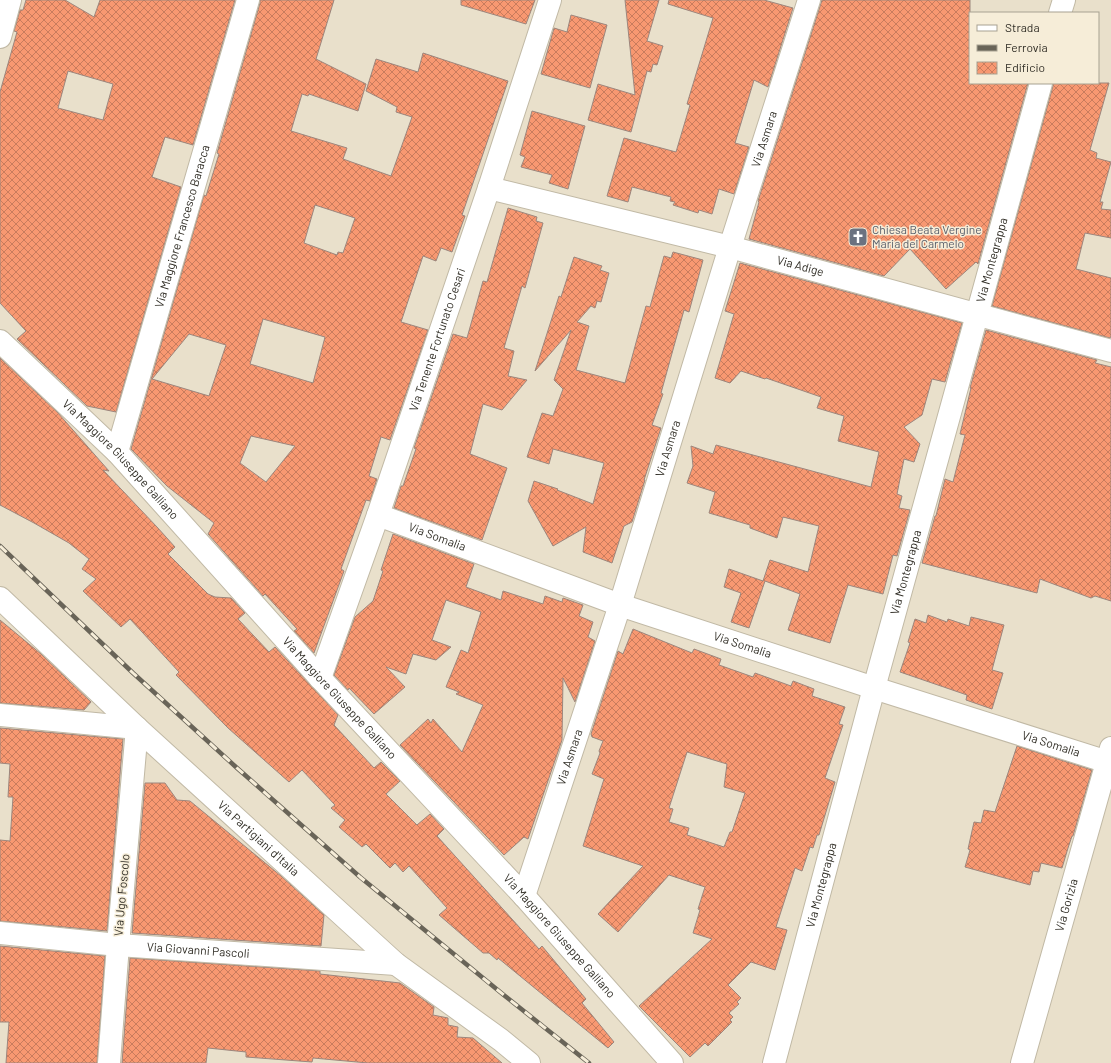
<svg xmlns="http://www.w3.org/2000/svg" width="1111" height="1063" font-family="Barlow,sans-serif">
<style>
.building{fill:url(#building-cross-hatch);stroke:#9c867d;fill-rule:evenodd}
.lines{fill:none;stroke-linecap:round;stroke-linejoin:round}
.minor-casing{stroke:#c1b9a5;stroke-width:24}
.minor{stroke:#fff;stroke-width:22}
.rail-casing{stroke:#696458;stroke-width:4.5}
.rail{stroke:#f6edd8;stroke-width:3;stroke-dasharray:9;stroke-linecap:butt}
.labels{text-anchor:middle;stroke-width:3;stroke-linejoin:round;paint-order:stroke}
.street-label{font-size:12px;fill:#312e26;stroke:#f6edd8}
.worship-label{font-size:12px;fill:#5b616d;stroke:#f6edd8;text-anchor:start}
</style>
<defs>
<pattern id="building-cross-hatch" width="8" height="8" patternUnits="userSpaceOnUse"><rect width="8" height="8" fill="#f89871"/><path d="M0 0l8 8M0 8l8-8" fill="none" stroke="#c97c5d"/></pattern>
</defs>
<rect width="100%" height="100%" fill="#e9e0cb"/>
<!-- building -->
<g class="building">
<path d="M 26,0 L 65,0 L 94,17 L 100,0 L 235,0 L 193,145 L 165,137 L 152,177 L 181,187 L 116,412 L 87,406 L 17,339 L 26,331 L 0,303 L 0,92 L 17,32 L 14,31 L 20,10 L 23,10 ZM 68,71 L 113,84 L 103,120 L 58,108 Z"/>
<path d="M 260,0 L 334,0 L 316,59 L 366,84 L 358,111 L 309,94 L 308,96 L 302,94 L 291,131 L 347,148 L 343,159 L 391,176 L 412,117 L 396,112 L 397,107 L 366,91 L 376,59 L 418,72 L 423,53 L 508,81 L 462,215 L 465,216 L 452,252 L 441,248 L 436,261 L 423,256 L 401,322 L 428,330 L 390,440 L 381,437 L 369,476 L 377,479 L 370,501 L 366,500 L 341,569 L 344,571 L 314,653 L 294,631 L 297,629 L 265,594 L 263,596 L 208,534 L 214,523 L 167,486 L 131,449 L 204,195 L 206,196 L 219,154 L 217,153 L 260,3 ZM 315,205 L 355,218 L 343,253 L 338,252 L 337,255 L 304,243 ZM 263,319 L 325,337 L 313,383 L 250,364 ZM 189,334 L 226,345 L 209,396 L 152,379 ZM 251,436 L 295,446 L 266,482 L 240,463 Z"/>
<polygon points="461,0 535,0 526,24 461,5"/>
<polygon points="625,0 659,0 647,41 663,46 657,65 653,64 651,72 647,71 631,132 588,120 598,84 635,95"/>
<polygon points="669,0 764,0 793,8 768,87 754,80 735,143 749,147 734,194 719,189 712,214 699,210 698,213 673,205 675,202 670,201 671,197 632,187 628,202 607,196 624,138 676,152 690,105 687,104 713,18 668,4"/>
<polygon points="822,0 970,0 970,83 1028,83 978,264 976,262 946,289 910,249 884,276 749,239 759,202 758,201"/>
<polygon points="571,15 607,25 590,88 541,74 554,28 567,32"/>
<polygon points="1053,83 1109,83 1090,150 1097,153 1096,158 1111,162 1100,202 1103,202 1101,209 1111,210 1111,238 1085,233 1076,269 1111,278 1111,336 1110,338 992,306 1053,86"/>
<polygon points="532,111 585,126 568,189 549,183 552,175 521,167 525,157 520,155"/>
<polygon points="508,208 537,217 536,221 543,223 525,288 522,286 504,348 514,351 508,376 527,380 502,410 483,404 470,454 507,468 482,540 394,508 401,486 403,486 416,449 414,448 453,334 467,338 483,281 487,282"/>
<polygon points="673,252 703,260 689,312 684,310 661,393 663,394 652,425 661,428 644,480 645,480 632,522 624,526 612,563 583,552 586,527 553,546 528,501 534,481 558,489 557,490 593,504 604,463 553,449 549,464 527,457 542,413 553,416 563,389 554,380 571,330 535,371 559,296 561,297 574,257 602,266 600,270 609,273 601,302 597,301 595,308 591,306 577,322 589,326 576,370 625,383 646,306 650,307 664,256 671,258"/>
<polygon points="740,263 962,323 945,382 932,379 922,415 904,427 920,444 914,462 904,459 897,494 902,496 899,508 910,510 897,556 893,555 883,594 848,585 830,643 788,630 800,594 765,581 749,628 731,622 741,593 724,587 729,569 763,581 770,560 808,572 819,526 783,517 777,538 750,528 750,525 709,513 715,492 687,483 693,466 691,446 713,454 716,445 871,487 879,452 838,441 844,416 817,408 821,397 766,378 765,379 741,371 730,383 715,378 734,314 725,311"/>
<polygon points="986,330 1097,360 1095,363 1111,367 1111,601 1095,596 1091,598 1040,579 1037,593 922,563 935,516 936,516 945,479 953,482 965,435 960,434 971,388 970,388"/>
<polygon points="0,358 58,413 109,471 103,470 157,527 175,547 168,554 208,594 215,597 231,598 245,613 238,619 269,652 275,647 338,715 334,725 374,768 381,762 400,781 386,794 417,825 430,814 444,829 437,836 539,949 542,946 586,999 582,1003 614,1042 608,1048 498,958 497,960 489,953 483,953 439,915 447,908 409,866 403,872 395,863 390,868 366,844 362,847 339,827 345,820 331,808 335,805 302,770 289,782 228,728 176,675 179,672 130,619 121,627 83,591 96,579 82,569 89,559 69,543 34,523 0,505"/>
<polygon points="393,534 474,564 466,587 501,600 503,591 543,604 545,596 562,602 563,598 583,605 579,616 593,622 588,637 595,641 575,702 563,678 562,740 528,839 524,837 504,855 400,745 428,719 431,723 433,719 462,752 483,705 456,694 459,692 446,687 461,650 468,653 481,612 446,600 432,640 451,647 436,660 413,654 406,674 386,667 405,687 374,714 349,688 348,690 334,675 355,617 373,601 383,571 381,570"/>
<polygon points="928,615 947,622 948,619 969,626 971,617 1004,625 992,670 1003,673 992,709 966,700 967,695 900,672 910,643 908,642 915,619 926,623"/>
<polygon points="0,620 41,654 91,702 84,710 0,703"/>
<path d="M 633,629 L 692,653 L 694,649 L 721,659 L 719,665 L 753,677 L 755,673 L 791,686 L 793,681 L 814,689 L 812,696 L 845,707 L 839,724 L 843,725 L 825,778 L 835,782 L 819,835 L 817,835 L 813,848 L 810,847 L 802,871 L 795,868 L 776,927 L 787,930 L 775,970 L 751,962 L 728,985 L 741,998 L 737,1002 L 739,1004 L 729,1013 L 733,1017 L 730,1020 L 732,1022 L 708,1046 L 705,1043 L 690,1057 L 639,1006 L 712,939 L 693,933 L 700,910 L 698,909 L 705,887 L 669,875 L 618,932 L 598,914 L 643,866 L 583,846 L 604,779 L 592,774 L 600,753 L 599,751 L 603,741 L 592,737 L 591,734 L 618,651 L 623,654 ZM 687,752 L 727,764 L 724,787 L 745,793 L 732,832 L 730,832 L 724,847 L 687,835 L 689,828 L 669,822 L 673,809 L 669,808 Z"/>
<polygon points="0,728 123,739 107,931 0,921 0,840 10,841 13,797 8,797 10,764 0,763"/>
<polygon points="1017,746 1092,770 1073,836 1072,836 1068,848 1062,868 1041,863 1039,872 1033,871 1030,885 965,867 970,850 968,849 974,822 981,823 984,810 995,812"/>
<polygon points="145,783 165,783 177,800 190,801 281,876 324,915 321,946 132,933"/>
<polygon points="0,946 105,956 97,1063 6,1063 9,1022 0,1022"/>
<polygon points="130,958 320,971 320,974 400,983 434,1007 433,1015 448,1018 448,1025 458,1027 457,1037 473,1038 502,1063 368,1063 313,1058 312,1062 246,1057 246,1052 208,1048 206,1063 122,1063"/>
</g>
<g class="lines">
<defs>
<g id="minor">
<polyline points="1060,13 1064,0"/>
<polyline points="0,37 10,0"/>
<path id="s1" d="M 489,188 L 730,247 L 1111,351"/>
<path id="s2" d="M 0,341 L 117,452 L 320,678 L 524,896 L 672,1063"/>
<path id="s3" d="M 117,452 L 248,0"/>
<path id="s4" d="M 378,515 L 620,605 L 874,688 L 1111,763"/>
<path id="s5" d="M 0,598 L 137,728 L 396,964 L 501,1040 L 529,1063"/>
<path id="s6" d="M 320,678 L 378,515 L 489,188 L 550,0"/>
<polyline points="0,715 137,728 118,945 109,1063"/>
<path id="s7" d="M 524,896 L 620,605 L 730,247 L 809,0"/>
<path id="s8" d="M 0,933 L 118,945 L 396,964"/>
<path id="s9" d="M 774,1063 L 874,688 L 1041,83"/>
<path id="s10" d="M 1022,1063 L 1111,748"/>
</g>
</defs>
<!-- minor casing -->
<use href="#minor" class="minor-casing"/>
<!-- minor -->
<use href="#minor" class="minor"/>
<defs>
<polyline id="rail" points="0,546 133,673 237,768 360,877 505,996 589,1063"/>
</defs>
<!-- rail casing -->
<use href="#rail" class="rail-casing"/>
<!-- rail -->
<use href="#rail" class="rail"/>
</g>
<!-- icons -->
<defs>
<symbol id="church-square" viewBox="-11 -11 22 22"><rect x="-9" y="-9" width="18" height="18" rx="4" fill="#6b7280" stroke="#f6edd8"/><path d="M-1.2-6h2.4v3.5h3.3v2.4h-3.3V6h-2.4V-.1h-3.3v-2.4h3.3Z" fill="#fff"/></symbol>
</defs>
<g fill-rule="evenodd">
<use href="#church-square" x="847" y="226" width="22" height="22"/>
</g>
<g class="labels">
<!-- street labels -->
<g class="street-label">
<text dy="4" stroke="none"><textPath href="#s7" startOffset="794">Via Asmara</textPath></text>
<text dy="4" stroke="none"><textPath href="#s3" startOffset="235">Via Maggiore Francesco Baracca</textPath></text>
<text dy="4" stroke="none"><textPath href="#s9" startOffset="832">Via Montegrappa</textPath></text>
<text dy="4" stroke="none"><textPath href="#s1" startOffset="321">Via Adige</textPath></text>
<text dy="4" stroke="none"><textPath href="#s6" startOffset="358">Via Tenente Fortunato Cesari</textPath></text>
<text dy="4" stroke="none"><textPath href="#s7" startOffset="470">Via Asmara</textPath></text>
<text dy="4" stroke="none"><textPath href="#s2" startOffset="169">Via Maggiore Giuseppe Galliano</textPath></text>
<text dy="4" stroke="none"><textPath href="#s4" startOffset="63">Via Somalia</textPath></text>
<text dy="4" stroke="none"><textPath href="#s9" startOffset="508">Via Montegrappa</textPath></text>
<text dy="4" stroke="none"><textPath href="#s4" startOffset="387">Via Somalia</textPath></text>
<text dy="4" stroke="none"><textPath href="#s2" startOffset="493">Via Maggiore Giuseppe Galliano</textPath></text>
<text dy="4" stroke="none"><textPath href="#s4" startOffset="711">Via Somalia</textPath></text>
<text dy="4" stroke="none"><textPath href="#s7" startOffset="146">Via Asmara</textPath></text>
<text dy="4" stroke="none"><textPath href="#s5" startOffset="353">Via Partigiani d'Italia</textPath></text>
<text dy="4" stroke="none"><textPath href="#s9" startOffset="184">Via Montegrappa</textPath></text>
<text transform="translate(122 895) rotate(-85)" y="4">Via Ugo Foscolo</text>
<text dy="4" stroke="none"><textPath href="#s10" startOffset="164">Via Gorizia</textPath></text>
<text dy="4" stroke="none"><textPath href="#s2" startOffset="817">Via Maggiore Giuseppe Galliano</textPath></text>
<text dy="4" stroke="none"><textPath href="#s8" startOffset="199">Via Giovanni Pascoli</textPath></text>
</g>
<!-- worship labels -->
<g class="worship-label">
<text x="872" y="234">Chiesa Beata Vergine<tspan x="872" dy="14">Maria del Carmelo</tspan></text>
</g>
</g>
<!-- legend -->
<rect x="969" y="12" width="130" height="72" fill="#f6edd8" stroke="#a7a191"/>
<rect x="977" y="25" width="20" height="6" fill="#ffffff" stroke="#a7a191"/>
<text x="1005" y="32" font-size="12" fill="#312e26">Strada</text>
<rect x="977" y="45" width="20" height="6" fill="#696458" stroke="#a7a191"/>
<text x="1005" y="52" font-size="12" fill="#312e26">Ferrovia</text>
<rect x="977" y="62" width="20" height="12" fill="url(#building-cross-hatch)" stroke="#a7a191"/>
<text x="1005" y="72" font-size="12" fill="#312e26">Edificio</text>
</svg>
